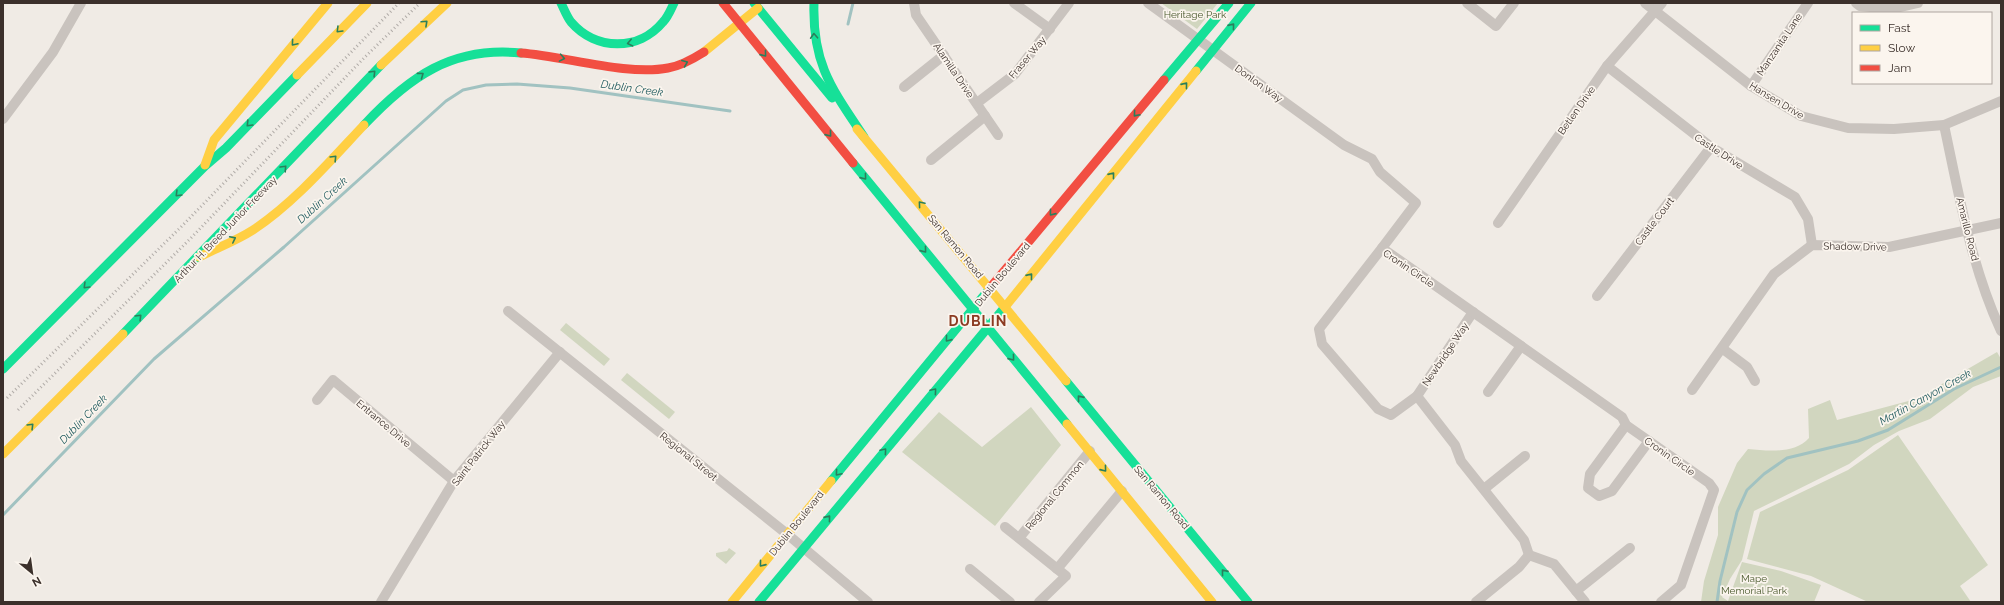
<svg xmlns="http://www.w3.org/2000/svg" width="2004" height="605" font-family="Raleway,sans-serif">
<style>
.green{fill:#d1d6bf}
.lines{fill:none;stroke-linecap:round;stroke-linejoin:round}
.stream{stroke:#a1c2c1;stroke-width:3}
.street{stroke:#c9c3be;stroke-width:10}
.fast{stroke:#16e098;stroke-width:9}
.slow{stroke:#ffcf43;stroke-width:9}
.jam{stroke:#f24e42;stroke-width:9}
.rail{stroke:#b1aca8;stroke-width:3;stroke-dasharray:1 3;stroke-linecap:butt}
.oneway{stroke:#2a7f5c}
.labels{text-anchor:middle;stroke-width:3.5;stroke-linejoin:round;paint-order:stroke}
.park-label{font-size:10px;fill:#4a5a2e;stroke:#fbf5ee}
.street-label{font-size:10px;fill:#3b302b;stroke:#fbf5ee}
.water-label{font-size:11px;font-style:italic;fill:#1f5a5e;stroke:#fbf5ee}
.district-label{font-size:14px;font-weight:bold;letter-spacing:1px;fill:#8c3b22;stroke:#fbf5ee}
</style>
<rect width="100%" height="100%" fill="#f0ebe5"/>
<!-- green -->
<g class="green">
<polygon points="1161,3 1218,3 1197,29"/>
<polygon points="566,323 610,359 604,366 560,330"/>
<path d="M 1997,352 L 2001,359 L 2001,376 L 1973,387 L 1930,419 L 1899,431 L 1874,445 L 1849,464 L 1754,511 L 1742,560 L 1730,579 L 1722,597 L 1728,601 L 1742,562 L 1781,571 L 1821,585 L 1814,602 L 1701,602 L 1704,581 L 1718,535 L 1718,507 L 1737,463 L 1748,449 C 1768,451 1795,454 1809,438 L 1808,409 L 1830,400 L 1837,420 L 1916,399 Z"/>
<polygon points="627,373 675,412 669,419 621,380"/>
<polygon points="1031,407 1061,445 995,526 902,452 939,412 982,447"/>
<polygon points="1898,435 1988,565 1960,586 1971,602 1868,602 1811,576 1747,559 1760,512 1848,470"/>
<polygon points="729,548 736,553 726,564 716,556 716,553 727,551"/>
</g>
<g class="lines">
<!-- stream -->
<g class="stream">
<polyline points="848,24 853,3"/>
<polyline points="3,515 154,359 284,247 446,101 463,90 486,85 517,84 570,88 730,111"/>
<polyline points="1717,602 1720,581 1737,512 1747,490 1764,474 1787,458 1858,441 1888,430 1954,389 2001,367"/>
</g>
<!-- street -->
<g class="street">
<polyline points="914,3 916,15 998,135"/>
<polyline points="1014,3 1050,29"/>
<polyline points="1148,3 1344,145 1372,159 1380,172 1416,203 1382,248"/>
<polyline points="1467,3 1496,26 1514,3"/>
<polyline points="1645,3 1751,86 1801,116 1848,128 1894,129 1944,125 2001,101"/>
<polyline points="1856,3 1860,6 1892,9 1918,3"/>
<polyline points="1607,66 1711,147 1795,197 1808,219 1812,245"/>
<polyline points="1751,86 1808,3"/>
<polyline points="904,87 944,55"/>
<polyline points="977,103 1015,74 1069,3"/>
<polyline points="3,119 53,52 81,3"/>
<path d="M 1944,125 C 1959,195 1971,266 2001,331"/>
<polyline points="931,160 985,116"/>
<polyline points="1498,223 1607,66 1662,3"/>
<polyline points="1597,296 1711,147"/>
<polyline points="508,311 787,534 868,602"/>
<polyline points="1723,349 1747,367 1755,381"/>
<polyline points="1692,390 1774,274 1812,245 1889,247 2001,223"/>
<polyline points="1488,392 1521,346"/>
<polyline points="1417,396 1473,312"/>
<polyline points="317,400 333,380 454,481"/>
<polyline points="1626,425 1590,474 1588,488 1599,496 1612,491 1649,441"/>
<polyline points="1484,489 1525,456"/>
<polyline points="1005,527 1066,576 1039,602"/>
<polyline points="1019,538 1090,451"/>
<polyline points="1529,555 1524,540 1461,461 1455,445 1417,396 1391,415 1378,409 1322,344 1319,329 1382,248 1622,417 1626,425 1709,483 1714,490 1681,585 1661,602"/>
<polyline points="1529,555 1554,564 1585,602"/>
<polyline points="970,569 1010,602"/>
<polyline points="1057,569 1122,491"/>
<polyline points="1576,591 1630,548"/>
<polyline points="381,602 454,481 560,352"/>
<polyline points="1476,602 1519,567 1529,555"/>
</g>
<!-- fast -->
<g class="fast">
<path d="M 561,3 C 564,9 567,17 571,22 C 596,51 639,51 663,22 C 668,17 671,9 674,3"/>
<polyline points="754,3 832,98"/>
<path d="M 814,3 C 812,64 832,89 864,137"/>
<polyline points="1196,71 1251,3"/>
<polyline points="1164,80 1229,3"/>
<path d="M 364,125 C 409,77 452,46 521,53"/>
<polyline points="853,163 1067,424"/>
<polyline points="123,334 381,65"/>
<polyline points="3,369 205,166 226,148 297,75"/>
<polyline points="1066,381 1248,602"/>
<polyline points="831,481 990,288"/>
<polyline points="759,602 1005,307"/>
</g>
<!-- slow -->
<g class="slow">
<polyline points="704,52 758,8"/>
<polyline points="381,65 447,3"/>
<polyline points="297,75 367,3"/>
<polyline points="857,129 1066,381"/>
<polyline points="205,165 214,140 328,3"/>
<path d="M 199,257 C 217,248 236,241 253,230 C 295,202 330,161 364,125"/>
<polyline points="1005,307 1196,71"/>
<polyline points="1067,424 1212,602"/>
<polyline points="3,454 123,334"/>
<polyline points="732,602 831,481"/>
</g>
<!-- jam -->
<g class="jam">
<polyline points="723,3 853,163"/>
<path d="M 521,53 C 564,56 627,76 668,68 C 681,66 693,59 704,52"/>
<polyline points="990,288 1164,80"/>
</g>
<!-- rail -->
<g class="rail">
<polyline points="7,398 180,228 399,3"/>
<polyline points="18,410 190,239 364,58 420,3"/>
</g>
</g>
<!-- one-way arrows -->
<defs><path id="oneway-chevron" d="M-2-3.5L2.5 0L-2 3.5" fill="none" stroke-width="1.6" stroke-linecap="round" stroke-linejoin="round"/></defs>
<g class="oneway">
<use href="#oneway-chevron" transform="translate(425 23) rotate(-43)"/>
<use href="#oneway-chevron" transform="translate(1232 26) rotate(-51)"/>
<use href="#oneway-chevron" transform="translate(339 30) rotate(135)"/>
<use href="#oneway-chevron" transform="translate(814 36) rotate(-93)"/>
<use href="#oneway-chevron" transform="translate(294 43) rotate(130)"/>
<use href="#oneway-chevron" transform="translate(630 43) rotate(167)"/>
<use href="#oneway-chevron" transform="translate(764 54) rotate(51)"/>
<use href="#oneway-chevron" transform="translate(562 58) rotate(10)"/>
<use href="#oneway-chevron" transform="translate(685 63) rotate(-22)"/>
<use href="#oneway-chevron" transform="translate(373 73) rotate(-45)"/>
<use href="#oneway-chevron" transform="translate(421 75) rotate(-36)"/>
<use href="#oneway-chevron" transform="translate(1185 85) rotate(-51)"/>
<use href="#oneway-chevron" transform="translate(1136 114) rotate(131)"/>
<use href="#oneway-chevron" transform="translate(249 124) rotate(134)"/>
<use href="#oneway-chevron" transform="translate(829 134) rotate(51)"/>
<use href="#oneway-chevron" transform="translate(334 158) rotate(-46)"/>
<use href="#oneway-chevron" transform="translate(284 168) rotate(-47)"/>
<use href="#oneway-chevron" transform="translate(1112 175) rotate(-51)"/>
<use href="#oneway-chevron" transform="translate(864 177) rotate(51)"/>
<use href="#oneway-chevron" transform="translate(178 194) rotate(135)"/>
<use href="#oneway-chevron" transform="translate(921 204) rotate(-130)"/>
<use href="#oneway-chevron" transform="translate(1052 213) rotate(129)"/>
<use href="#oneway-chevron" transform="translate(233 239) rotate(-27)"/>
<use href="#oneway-chevron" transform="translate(924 250) rotate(51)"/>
<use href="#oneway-chevron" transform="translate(1030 276) rotate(-51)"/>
<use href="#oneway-chevron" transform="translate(86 286) rotate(135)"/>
<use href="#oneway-chevron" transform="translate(139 317) rotate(-45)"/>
<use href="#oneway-chevron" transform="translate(948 339) rotate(129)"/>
<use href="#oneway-chevron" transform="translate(1012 358) rotate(51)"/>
<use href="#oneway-chevron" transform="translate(934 391) rotate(-50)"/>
<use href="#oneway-chevron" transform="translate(1080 398) rotate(-129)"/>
<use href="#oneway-chevron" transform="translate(31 426) rotate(-45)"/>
<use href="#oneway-chevron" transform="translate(884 451) rotate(-50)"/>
<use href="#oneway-chevron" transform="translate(1104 469) rotate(51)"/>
<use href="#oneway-chevron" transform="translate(838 473) rotate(130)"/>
<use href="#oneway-chevron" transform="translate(828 518) rotate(-51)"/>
<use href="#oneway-chevron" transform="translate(762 564) rotate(129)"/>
<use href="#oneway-chevron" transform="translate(1224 572) rotate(-129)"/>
</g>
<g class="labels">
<!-- park labels -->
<g class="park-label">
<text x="1195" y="18">Heritage Park</text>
<text x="1754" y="582">Mape<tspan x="1754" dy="12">Memorial Park</tspan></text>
</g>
<!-- street labels -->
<g class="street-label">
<text transform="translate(1779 44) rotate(-56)" y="4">Manzanita Lane</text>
<text transform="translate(1027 57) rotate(-50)" y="4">Fraser Way</text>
<text transform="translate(954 70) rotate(56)" y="4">Alamilla Drive</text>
<text transform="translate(1259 83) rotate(36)" y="4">Donlon Way</text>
<text transform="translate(1777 100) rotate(31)" y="4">Hansen Drive</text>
<text transform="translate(1576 110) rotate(-55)" y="4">Betlen Drive</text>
<text transform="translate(1719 151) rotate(33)" y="4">Castle Drive</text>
<text transform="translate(1654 221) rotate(-53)" y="4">Castle Court</text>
<text transform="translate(225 229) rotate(-46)" y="4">Arthur H. Breed Junior Freeway</text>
<text transform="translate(1968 229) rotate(76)" y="4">Amarillo Road</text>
<text transform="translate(956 246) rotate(50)" y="4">San Ramon Road</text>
<text transform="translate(1855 246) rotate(1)" y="4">Shadow Drive</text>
<text transform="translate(1409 268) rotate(34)" y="4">Cronin Circle</text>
<text transform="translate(1002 274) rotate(-50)" y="4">Dublin Boulevard</text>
<text transform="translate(1445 354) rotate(-56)" y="4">Newbridge Way</text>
<text transform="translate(384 423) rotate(40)" y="4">Entrance Drive</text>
<text transform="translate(478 453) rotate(-52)" y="4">Saint Patrick Way</text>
<text transform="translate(689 456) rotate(39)" y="4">Regional Street</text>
<text transform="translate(1670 456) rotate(35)" y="4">Cronin Circle</text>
<text transform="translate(1054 495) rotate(-51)" y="4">Regional Common</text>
<text transform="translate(1162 497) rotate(50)" y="4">San Ramon Road</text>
<text transform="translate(796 523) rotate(-51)" y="4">Dublin Boulevard</text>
</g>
<!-- water labels -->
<g class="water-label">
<text transform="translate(632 88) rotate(8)" y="4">Dublin Creek</text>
<text transform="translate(322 200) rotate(-42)" y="4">Dublin Creek</text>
<text transform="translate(1925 397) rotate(-29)" y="4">Martin Canyon Creek</text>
<text transform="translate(83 419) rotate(-46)" y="4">Dublin Creek</text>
</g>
<!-- district labels -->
<g class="district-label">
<text x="978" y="326">DUBLIN</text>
</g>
</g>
<!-- border -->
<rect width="2004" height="605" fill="none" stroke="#3b302b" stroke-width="8"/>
<!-- legend -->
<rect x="1852" y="12" width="140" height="72" fill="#fbf5ee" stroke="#aea6a0"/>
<rect x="1860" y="25" width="20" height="6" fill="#16e098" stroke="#aea6a0"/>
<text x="1888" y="32" font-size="12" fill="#3b302b">Fast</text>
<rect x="1860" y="45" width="20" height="6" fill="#ffcf43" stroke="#aea6a0"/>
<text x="1888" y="52" font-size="12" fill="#3b302b">Slow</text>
<rect x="1860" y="65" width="20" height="6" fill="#f24e42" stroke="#aea6a0"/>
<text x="1888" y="72" font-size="12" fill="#3b302b">Jam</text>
<!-- north arrow -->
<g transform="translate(32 573) rotate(151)" stroke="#fbf5ee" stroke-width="3" paint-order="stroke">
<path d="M0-3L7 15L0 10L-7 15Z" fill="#3b302b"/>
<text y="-6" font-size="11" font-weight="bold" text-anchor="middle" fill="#3b302b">N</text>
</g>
</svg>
